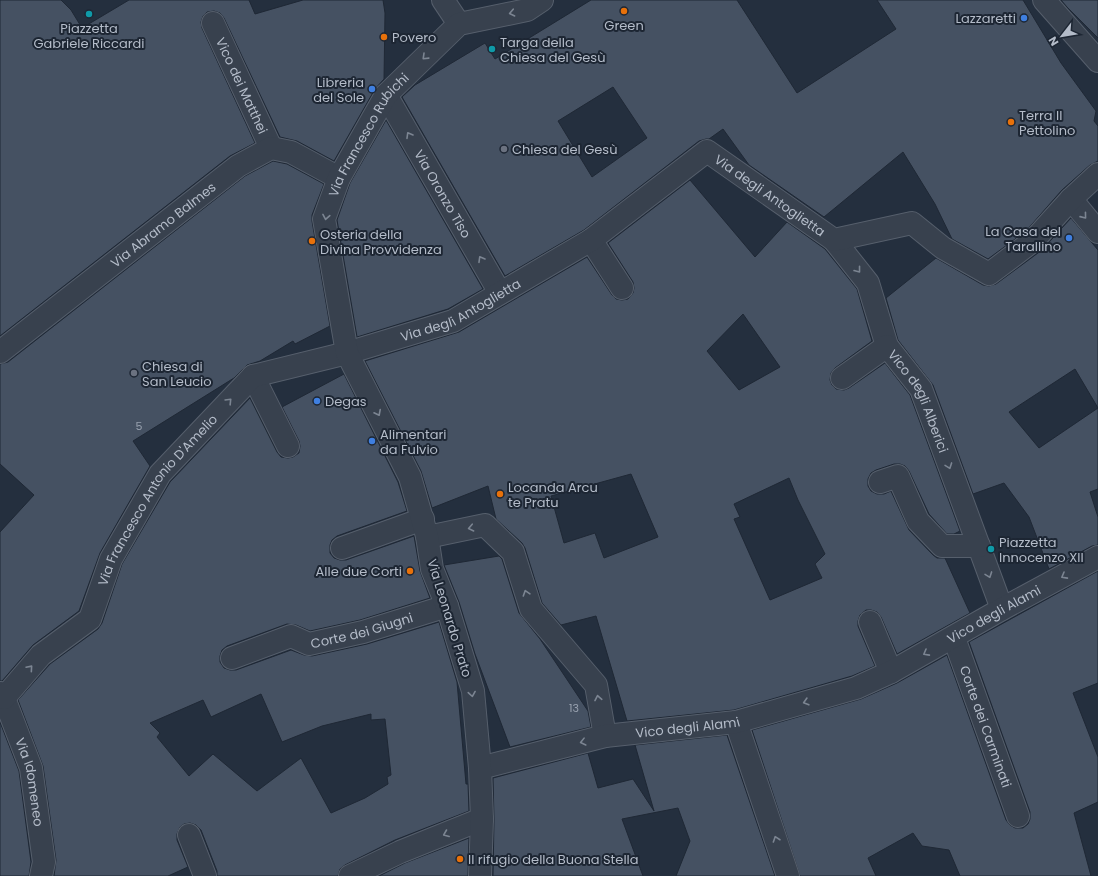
<svg xmlns="http://www.w3.org/2000/svg" width="1098" height="876" font-family="Poppins,sans-serif">
<style>
.building{fill:#455162;stroke:#1f2835;fill-rule:evenodd}
.lines{fill:none;stroke-linecap:round;stroke-linejoin:round}
.street-casing{stroke:#565f6c;stroke-width:24}
.street{stroke:#38414e;stroke-width:22}
.oneway{stroke:#7c8592}
.food-dot{fill:#e8710a;stroke:#1d2633;stroke-width:1.5}
.culture-dot{fill:#0f9aa8;stroke:#1d2633;stroke-width:1.5}
.shop-dot{fill:#3f7fe0;stroke:#1d2633;stroke-width:1.5}
.worship-dot{fill:#6b7280;stroke:#1d2633;stroke-width:1.5}
.labels{text-anchor:middle;stroke-width:4;stroke-linejoin:round;paint-order:stroke}
.number-label{font-size:11px;fill:#98a1af}
.poi-label{font-size:13px;fill:#b4bcc9;stroke:#1d2633;text-anchor:start}
.street-label{font-size:13px;fill:#b4bcc9;stroke:#1d2633}
</style>
<rect width="100%" height="100%" fill="#242f3e"/>
<!-- building -->
<g class="building">
<polygon points="0,0 61,0 71,10 82,28 129,0 249,0 255,14 303,0 383,0 385,13 384,79 375,89 334,161 297,141 280,137 224,18 220,13 214,11 207,12 203,16 201,22 202,28 255,143 230,156 0,336"/>
<path d="M 591,0 L 737,0 L 797,93 L 896,29 L 877,0 L 1023,0 L 1061,63 L 1096,111 L 1094,121 L 1098,126 L 1098,161 L 1090,165 L 1062,190 L 1026,231 L 988,259 L 952,239 L 935,204 L 903,152 L 824,217 L 749,165 L 723,129 L 709,139 L 706,139 L 699,141 L 584,230 L 505,276 L 402,97 L 415,85 L 485,43 L 495,59 ZM 613,87 L 647,138 L 592,177 L 558,121 Z"/>
<polygon points="1061,0 1098,0 1098,38 1067,7"/>
<polygon points="386,120 483,289 448,309 357,337 337,220 350,183"/>
<polygon points="273,161 287,164 324,184 312,215 312,221 330,326 295,344 293,341 260,361 247,365 234,378 133,441 150,466 100,553 79,611 33,645 2,681 0,681 0,532 34,495 0,464 0,364 8,362 245,176"/>
<path d="M 690,180 L 755,257 L 787,222 L 825,249 L 857,289 L 872,341 L 835,368 L 831,373 L 830,380 L 832,385 L 836,389 L 844,390 L 849,388 L 885,363 L 910,395 L 960,531 L 954,534 L 947,534 L 929,514 L 909,471 L 905,466 L 900,464 L 894,464 L 876,470 L 871,473 L 868,479 L 868,486 L 871,491 L 877,494 L 884,494 L 891,491 L 909,530 L 933,555 L 937,558 L 945,558 L 970,613 L 897,654 L 881,617 L 877,612 L 871,610 L 866,610 L 860,615 L 858,621 L 858,626 L 875,666 L 852,676 L 734,710 L 627,721 L 596,616 L 561,625 L 542,603 L 525,548 L 522,543 L 496,519 L 488,486 L 432,508 L 421,471 L 365,361 L 459,332 L 587,257 L 612,295 L 616,299 L 622,300 L 628,299 L 633,293 L 634,288 L 633,282 L 608,243 ZM 743,314 L 780,367 L 739,390 L 707,351 ZM 631,474 L 658,537 L 604,558 L 595,533 L 564,543 L 551,496 ZM 789,478 L 798,500 L 825,554 L 815,564 L 822,578 L 770,600 L 734,519 L 740,517 L 734,504 Z"/>
<path d="M 1071,218 L 1098,250 L 1098,489 L 1090,492 L 1098,517 L 1098,545 L 1092,546 L 1049,569 L 1029,517 L 1004,483 L 973,494 L 933,385 L 898,340 L 886,298 L 936,258 L 983,285 L 989,286 L 996,284 L 1042,250 ZM 1075,369 L 1098,408 L 1039,448 L 1009,412 Z"/>
<path d="M 344,374 L 398,482 L 407,511 L 337,536 L 332,540 L 330,545 L 330,553 L 334,558 L 340,560 L 346,560 L 414,536 L 420,571 L 430,598 L 360,620 L 310,631 L 296,625 L 287,624 L 227,646 L 222,650 L 220,656 L 220,662 L 224,668 L 230,670 L 236,670 L 291,650 L 304,655 L 312,656 L 367,644 L 439,622 L 457,682 L 466,784 L 468,784 L 469,811 L 395,840 L 345,865 L 340,869 L 338,876 L 217,876 L 217,871 L 201,830 L 196,825 L 190,823 L 184,824 L 180,827 L 177,834 L 177,840 L 188,867 L 168,876 L 54,876 L 56,860 L 43,766 L 18,700 L 50,664 L 98,629 L 102,623 L 122,564 L 170,482 L 250,398 L 277,452 L 281,457 L 288,458 L 293,457 L 299,453 L 300,446 L 299,441 L 282,407 ZM 261,694 L 282,742 L 322,726 L 371,714 L 371,720 L 385,719 L 391,775 L 387,777 L 388,784 L 365,798 L 331,813 L 301,758 L 257,791 L 213,754 L 189,776 L 157,737 L 160,733 L 150,723 L 203,700 L 211,717 Z"/>
<polygon points="499,556 502,559 519,613 540,639 588,711 591,727 510,747 475,654 459,602 444,565"/>
<polygon points="1098,571 1098,683 1073,693 1098,757 1098,802 1074,813 1091,876 960,876 949,850 922,846 913,833 868,858 876,876 800,876 752,730 861,699 897,683 947,655 1006,820 1010,825 1015,828 1023,828 1028,824 1030,819 1030,812 969,642"/>
<polygon points="0,722 19,771 31,862 29,876 0,876"/>
<polygon points="727,735 775,876 676,876 690,841 678,808 622,819 643,876 493,876 494,819 493,778 588,753 598,788 633,779 654,811 635,745"/>
<polygon points="469,838 468,876 379,876 405,863"/>
</g>
<g class="lines">
<defs>
<g id="street">
<polyline points="443,0 459,24"/>
<polyline points="1044,0 1098,61"/>
<path id="s1" d="M 213,23 L 271,148"/>
<path id="s2" d="M 386,95 L 500,293"/>
<polyline points="1071,199 1098,232"/>
<polyline points="591,240 622,288"/>
<path id="s3" d="M 834,240 L 868,283 L 887,346 L 921,389 L 1002,609"/>
<path id="s4" d="M 0,352 L 238,166 L 271,148 L 291,152 L 339,178"/>
<polyline points="253,376 288,446"/>
<polyline points="842,378 887,346"/>
<polyline points="880,482 898,476 918,521 942,546 979,546"/>
<polyline points="427,536 437,535 485,525 513,552 531,609 596,685 605,736"/>
<polyline points="342,548 423,519"/>
<polyline points="870,622 891,672"/>
<path id="s5" d="M 954,638 L 1018,816"/>
<path id="s6" d="M 232,658 L 291,636 L 309,644 L 363,632 L 447,606"/>
<path id="s7" d="M 0,693 L 4,698 L 31,768 L 44,862 L 41,876"/>
<path id="s8" d="M 4,698 L 41,655 L 90,619 L 111,559 L 160,474 L 253,376 L 347,353 L 453,321 L 591,240 L 707,151 L 834,240 L 912,223 L 943,248 L 989,274 L 1034,240 L 1071,199 L 1098,174"/>
<polyline points="736,722 788,876"/>
<path id="s9" d="M 480,768 L 605,736 L 736,722 L 856,688 L 891,672 L 1002,609 L 1098,557"/>
<polyline points="189,835 205,876"/>
<polyline points="350,876 400,852 482,819"/>
<path id="s10" d="M 480,876 L 482,819 L 480,768 L 473,691 L 447,606 L 432,569 L 427,536 L 410,477 L 347,353 L 324,219 L 339,178 L 386,95 L 459,24 L 527,10 L 542,0"/>
</g>
</defs>
<!-- street casing -->
<use href="#street" class="street-casing"/>
<!-- street -->
<use href="#street" class="street"/>
</g>
<!-- one-way arrows -->
<defs><path id="oneway-chevron" d="M-2-3.5L2.5 0L-2 3.5" fill="none" stroke-width="1.6" stroke-linecap="round" stroke-linejoin="round"/></defs>
<g class="oneway">
<use href="#oneway-chevron" transform="translate(512 13) rotate(168)"/>
<use href="#oneway-chevron" transform="translate(425 57) rotate(136)"/>
<use href="#oneway-chevron" transform="translate(409 135) rotate(-120)"/>
<use href="#oneway-chevron" transform="translate(1084 216) rotate(51)"/>
<use href="#oneway-chevron" transform="translate(326 217) rotate(100)"/>
<use href="#oneway-chevron" transform="translate(481 259) rotate(-120)"/>
<use href="#oneway-chevron" transform="translate(858 270) rotate(52)"/>
<use href="#oneway-chevron" transform="translate(229 401) rotate(-46)"/>
<use href="#oneway-chevron" transform="translate(378 413) rotate(63)"/>
<use href="#oneway-chevron" transform="translate(949 466) rotate(70)"/>
<use href="#oneway-chevron" transform="translate(471 528) rotate(168)"/>
<use href="#oneway-chevron" transform="translate(989 575) rotate(70)"/>
<use href="#oneway-chevron" transform="translate(1064 576) rotate(151)"/>
<use href="#oneway-chevron" transform="translate(526 593) rotate(-108)"/>
<use href="#oneway-chevron" transform="translate(926 653) rotate(151)"/>
<use href="#oneway-chevron" transform="translate(30 668) rotate(-49)"/>
<use href="#oneway-chevron" transform="translate(472 694) rotate(81)"/>
<use href="#oneway-chevron" transform="translate(598 698) rotate(-101)"/>
<use href="#oneway-chevron" transform="translate(806 702) rotate(164)"/>
<use href="#oneway-chevron" transform="translate(583 742) rotate(166)"/>
<use href="#oneway-chevron" transform="translate(446 834) rotate(158)"/>
<use href="#oneway-chevron" transform="translate(776 839) rotate(-109)"/>
</g>
<!-- markers -->
<g class="food-dot">
<circle cx="624" cy="11" r="4"/>
<circle cx="384" cy="37" r="4"/>
<circle cx="1011" cy="122" r="4"/>
<circle cx="312" cy="241" r="4"/>
<circle cx="500" cy="494" r="4"/>
<circle cx="410" cy="571" r="4"/>
<circle cx="460" cy="859" r="4"/>
</g>
<g class="culture-dot">
<circle cx="89" cy="14" r="4"/>
<circle cx="492" cy="49" r="4"/>
<circle cx="991" cy="549" r="4"/>
</g>
<g class="shop-dot">
<circle cx="1024" cy="18" r="4"/>
<circle cx="372" cy="89" r="4"/>
<circle cx="1069" cy="238" r="4"/>
<circle cx="317" cy="401" r="4"/>
<circle cx="372" cy="441" r="4"/>
</g>
<g class="worship-dot">
<circle cx="504" cy="149" r="4"/>
<circle cx="134" cy="373" r="4"/>
</g>
<g class="labels">
<!-- number labels -->
<g class="number-label">
<text x="139" y="430">5</text>
<text x="574" y="712">13</text>
</g>
<!-- poi labels -->
<g class="poi-label">
<text x="1016" y="23" text-anchor="end">Lazzaretti</text>
<text x="624" y="30" text-anchor="middle">Green</text>
<text x="89" y="33" text-anchor="middle">Piazzetta<tspan x="89" dy="15">Gabriele Riccardi</tspan></text>
<text x="392" y="42">Povero</text>
<text x="500" y="47">Targa della<tspan x="500" dy="15">Chiesa del Gesù</tspan></text>
<text x="364" y="87" text-anchor="end">Libreria<tspan x="364" dy="15">del Sole</tspan></text>
<text x="1019" y="120">Terra Il<tspan x="1019" dy="15">Pettolino</tspan></text>
<text x="512" y="154">Chiesa del Gesù</text>
<text x="1061" y="236" text-anchor="end">La Casa del<tspan x="1061" dy="15">Tarallino</tspan></text>
<text x="320" y="239">Osteria della<tspan x="320" dy="15">Divina Provvidenza</tspan></text>
<text x="142" y="371">Chiesa di<tspan x="142" dy="15">San Leucio</tspan></text>
<text x="325" y="406">Degas</text>
<text x="380" y="439">Alimentari<tspan x="380" dy="15">da Fulvio</tspan></text>
<text x="508" y="492">Locanda Arcu<tspan x="508" dy="15">te Pratu</tspan></text>
<text x="999" y="547">Piazzetta<tspan x="999" dy="15">Innocenzo XII</tspan></text>
<text x="402" y="576" text-anchor="end">Alle due Corti</text>
<text x="468" y="864">Il rifugio della Buona Stella</text>
</g>
<!-- street labels -->
<g class="street-label">
<text dy="5" stroke="none"><textPath href="#s1" startOffset="69">Vico dei Matthei</textPath></text>
<text dy="5" stroke="none"><textPath href="#s10" startOffset="780">Via Francesco Rubichi</textPath></text>
<text dy="5" stroke="none"><textPath href="#s2" startOffset="114">Via Oronzo Tiso</textPath></text>
<text dy="5" stroke="none"><textPath href="#s8" startOffset="1005">Via degli Antoglietta</textPath></text>
<text dy="5" stroke="none"><textPath href="#s4" startOffset="207">Via Abramo Balmes</textPath></text>
<text dy="5" stroke="none"><textPath href="#s8" startOffset="633">Via degli Antoglietta</textPath></text>
<text dy="5" stroke="none"><textPath href="#s3" startOffset="185">Vico degli Alberici</textPath></text>
<text dy="5" stroke="none"><textPath href="#s8" startOffset="256">Via Francesco Antonio D'Amelio</textPath></text>
<text dy="5" stroke="none"><textPath href="#s9" startOffset="542">Vico degli Alami</textPath></text>
<text transform="translate(450 618) rotate(73)" y="5">Via Leonardo Prato</text>
<text dy="5" stroke="none"><textPath href="#s6" startOffset="137">Corte dei Giugni</textPath></text>
<text dy="5" stroke="none"><textPath href="#s9" startOffset="212">Vico degli Alami</textPath></text>
<text dy="5" stroke="none"><textPath href="#s5" startOffset="94">Corte dei Carminati</textPath></text>
<text dy="5" stroke="none"><textPath href="#s7" startOffset="95">Via Idomeneo</textPath></text>
</g>
</g>
<!-- north arrow -->
<g transform="translate(1062 36) rotate(239)" stroke="#1d2633" stroke-width="3" paint-order="stroke">
<path d="M0-3L7 15L0 10L-7 15Z" fill="#b4bcc9"/>
<text y="-6" font-size="11" font-weight="bold" text-anchor="middle" fill="#b4bcc9">N</text>
</g>
</svg>
